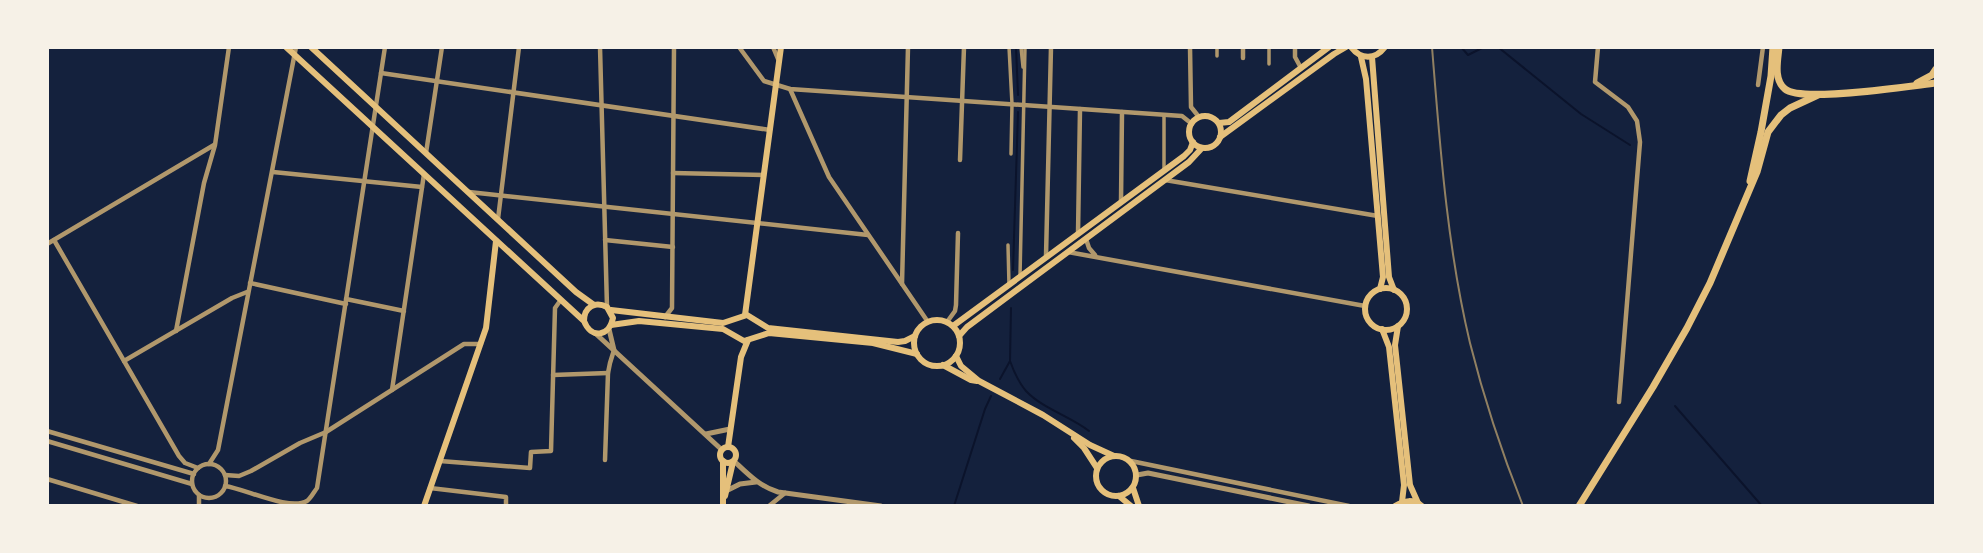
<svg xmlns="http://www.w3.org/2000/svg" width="1983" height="553" font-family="Georgia,serif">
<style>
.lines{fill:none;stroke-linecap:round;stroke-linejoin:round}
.stream{stroke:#0b132b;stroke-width:2}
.pedestrian{stroke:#b1986c;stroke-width:3.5}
.minor{stroke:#b1986c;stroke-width:4.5}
.tertiary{stroke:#b1986c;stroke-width:5}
.secondary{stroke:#e5c07b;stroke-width:6}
.trunk{stroke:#e5c07b;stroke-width:7}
.rail{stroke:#918062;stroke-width:2}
</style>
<rect width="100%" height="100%" fill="#14213d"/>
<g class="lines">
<!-- stream -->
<g class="stream">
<polyline points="1016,47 1018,95"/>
<polyline points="1461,47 1468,55 1484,47"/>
<polyline points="1498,47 1581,114 1630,145"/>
<polyline points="1013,270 1018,112"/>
<path d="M 1010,361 C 1014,372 1018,382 1026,391 C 1043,409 1070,416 1089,431"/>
<polyline points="1000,379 1010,361 1011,308"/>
<polyline points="1675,406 1762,506"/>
<polyline points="954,506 985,409 991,396"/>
</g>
<!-- pedestrian -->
<g class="pedestrian">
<polyline points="1009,47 1012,104 1011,154"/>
<polyline points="1021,47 1023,67"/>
<polyline points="1217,47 1217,56"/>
<polyline points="1269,47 1269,64"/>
<polyline points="1164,171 1164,115"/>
<polyline points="1008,245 1009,285"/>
<polyline points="1020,276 1025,47"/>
</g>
<!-- minor -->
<g class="minor">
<polyline points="600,47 607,307"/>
<polyline points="739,47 764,81 790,89 1182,116 1192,124"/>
<polyline points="773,47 778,59"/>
<polyline points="1190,47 1191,107 1199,117"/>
<polyline points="1243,47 1243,58"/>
<polyline points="1295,47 1295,57 1301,68"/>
<polyline points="1598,47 1595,82 1628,107 1637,121 1640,142 1619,402"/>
<polyline points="381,73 770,130"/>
<polyline points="1758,85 1763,47"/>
<polyline points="790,89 829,177 928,322"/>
<polyline points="426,153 442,47"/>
<polyline points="960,160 964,47"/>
<polyline points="273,172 422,187"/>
<polyline points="673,173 764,175"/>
<polyline points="1165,180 1378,216"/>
<polyline points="469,192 868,235"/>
<polyline points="1121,202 1122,112"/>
<polyline points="498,219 519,47"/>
<polyline points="1078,234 1080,109"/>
<polyline points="1086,239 1089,248 1095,255"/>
<polyline points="54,240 179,456 185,463 198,468"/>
<polyline points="605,240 673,247"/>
<polyline points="47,244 214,145"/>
<polyline points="1068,252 1365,306"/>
<polyline points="1046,256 1051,47"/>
<polyline points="250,283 346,304"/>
<polyline points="902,284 908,47"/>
<polyline points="346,299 404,311"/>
<polyline points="665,317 672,308 674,47"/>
<polyline points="947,322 955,311 956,305 958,233"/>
<polyline points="176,331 204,183 215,145 229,47"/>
<polyline points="124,361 232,298 247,292"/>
<polyline points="553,375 608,373"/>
<polyline points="392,390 424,174"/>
<polyline points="47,431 194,474"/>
<polyline points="47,441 192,484"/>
<polyline points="605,460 608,373 610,363 614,350"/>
<polyline points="440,461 530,468 531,452 551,451 555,308 560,301"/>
<polyline points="1131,461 1349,506"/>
<polyline points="209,464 218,450 296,47"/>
<circle cx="209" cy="481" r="17"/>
<polyline points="225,475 239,476 251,471 300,443 326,432 464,344 481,344"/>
<polyline points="47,479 137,506"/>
<path d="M 225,486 C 246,489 289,511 307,501 C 311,498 314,492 317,488 L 385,47"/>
<polyline points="430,488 506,497 506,506"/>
<polyline points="199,506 199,495"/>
<polyline points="769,506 785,493"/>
</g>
<!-- tertiary -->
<g class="tertiary">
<polyline points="609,329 614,350"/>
<polyline points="595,333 722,450"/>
<polyline points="706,434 730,429"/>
<path d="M 734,461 C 748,474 759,486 778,492 L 881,506"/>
<polyline points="1137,475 1148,473 1309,506"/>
<polyline points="728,490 740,484 756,482"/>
</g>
<!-- secondary -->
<g class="secondary">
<path d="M 286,47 L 584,321 C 591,339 609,337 613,318 L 607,307 C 595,301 584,307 584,321"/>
<polyline points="311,47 576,292 594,305"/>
<path d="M 1351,47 C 1361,60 1375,60 1385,47"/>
<polyline points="1361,57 1366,79 1383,277 1380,289"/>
<polyline points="1372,57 1389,277 1394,290"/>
<circle cx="1205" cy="132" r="16"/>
<polyline points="1219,123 1229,122 1329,47"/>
<polyline points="1220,137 1334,54 1346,47"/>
<circle cx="1386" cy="309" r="21"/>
<polyline points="611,310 723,323 747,315 768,328 898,342 905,341 915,336"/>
<polyline points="745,315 781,47"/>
<circle cx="937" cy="343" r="23"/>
<polyline points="611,325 639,321 723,329 744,341 769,333 873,343 917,354"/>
<polyline points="953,326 1184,156 1190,150 1193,142"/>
<polyline points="1398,326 1395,345 1410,485 1418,503"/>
<polyline points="1382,329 1389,347 1404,485 1402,502"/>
<polyline points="959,336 967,327 1189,162 1202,148"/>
<polyline points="956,356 961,366 979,381 1043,415 1090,445 1114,456"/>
<polyline points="943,365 971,380 977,381"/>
<polyline points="1074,438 1084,448 1097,468"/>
<polyline points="728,447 741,357 748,340"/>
<circle cx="728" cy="455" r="8"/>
<circle cx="1116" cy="476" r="20"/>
<polyline points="1133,488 1139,506"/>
<polyline points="725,496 733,462"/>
<polyline points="1119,496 1131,506"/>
<polyline points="424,506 486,328 496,241"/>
<polyline points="723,506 723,461"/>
<path d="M 1395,506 C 1405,500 1413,499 1422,506"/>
</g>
<!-- trunk -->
<g class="trunk">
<path d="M 1779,47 C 1778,60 1773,79 1785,89 C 1801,103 1910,86 1936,83"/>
<polyline points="1917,83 1932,75 1936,69"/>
<polyline points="1750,181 1761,132 1771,76 1773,47"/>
<polyline points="1579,506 1653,387 1687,328 1710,283 1757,172 1768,132 1781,115 1790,108 1818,95"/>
</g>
<!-- rail -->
<path class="rail" d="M 1432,47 C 1440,146 1447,247 1470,343 C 1484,399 1502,453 1523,506"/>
</g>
<!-- border -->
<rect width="1983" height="553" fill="none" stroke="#f6f1e7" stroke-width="98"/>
</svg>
